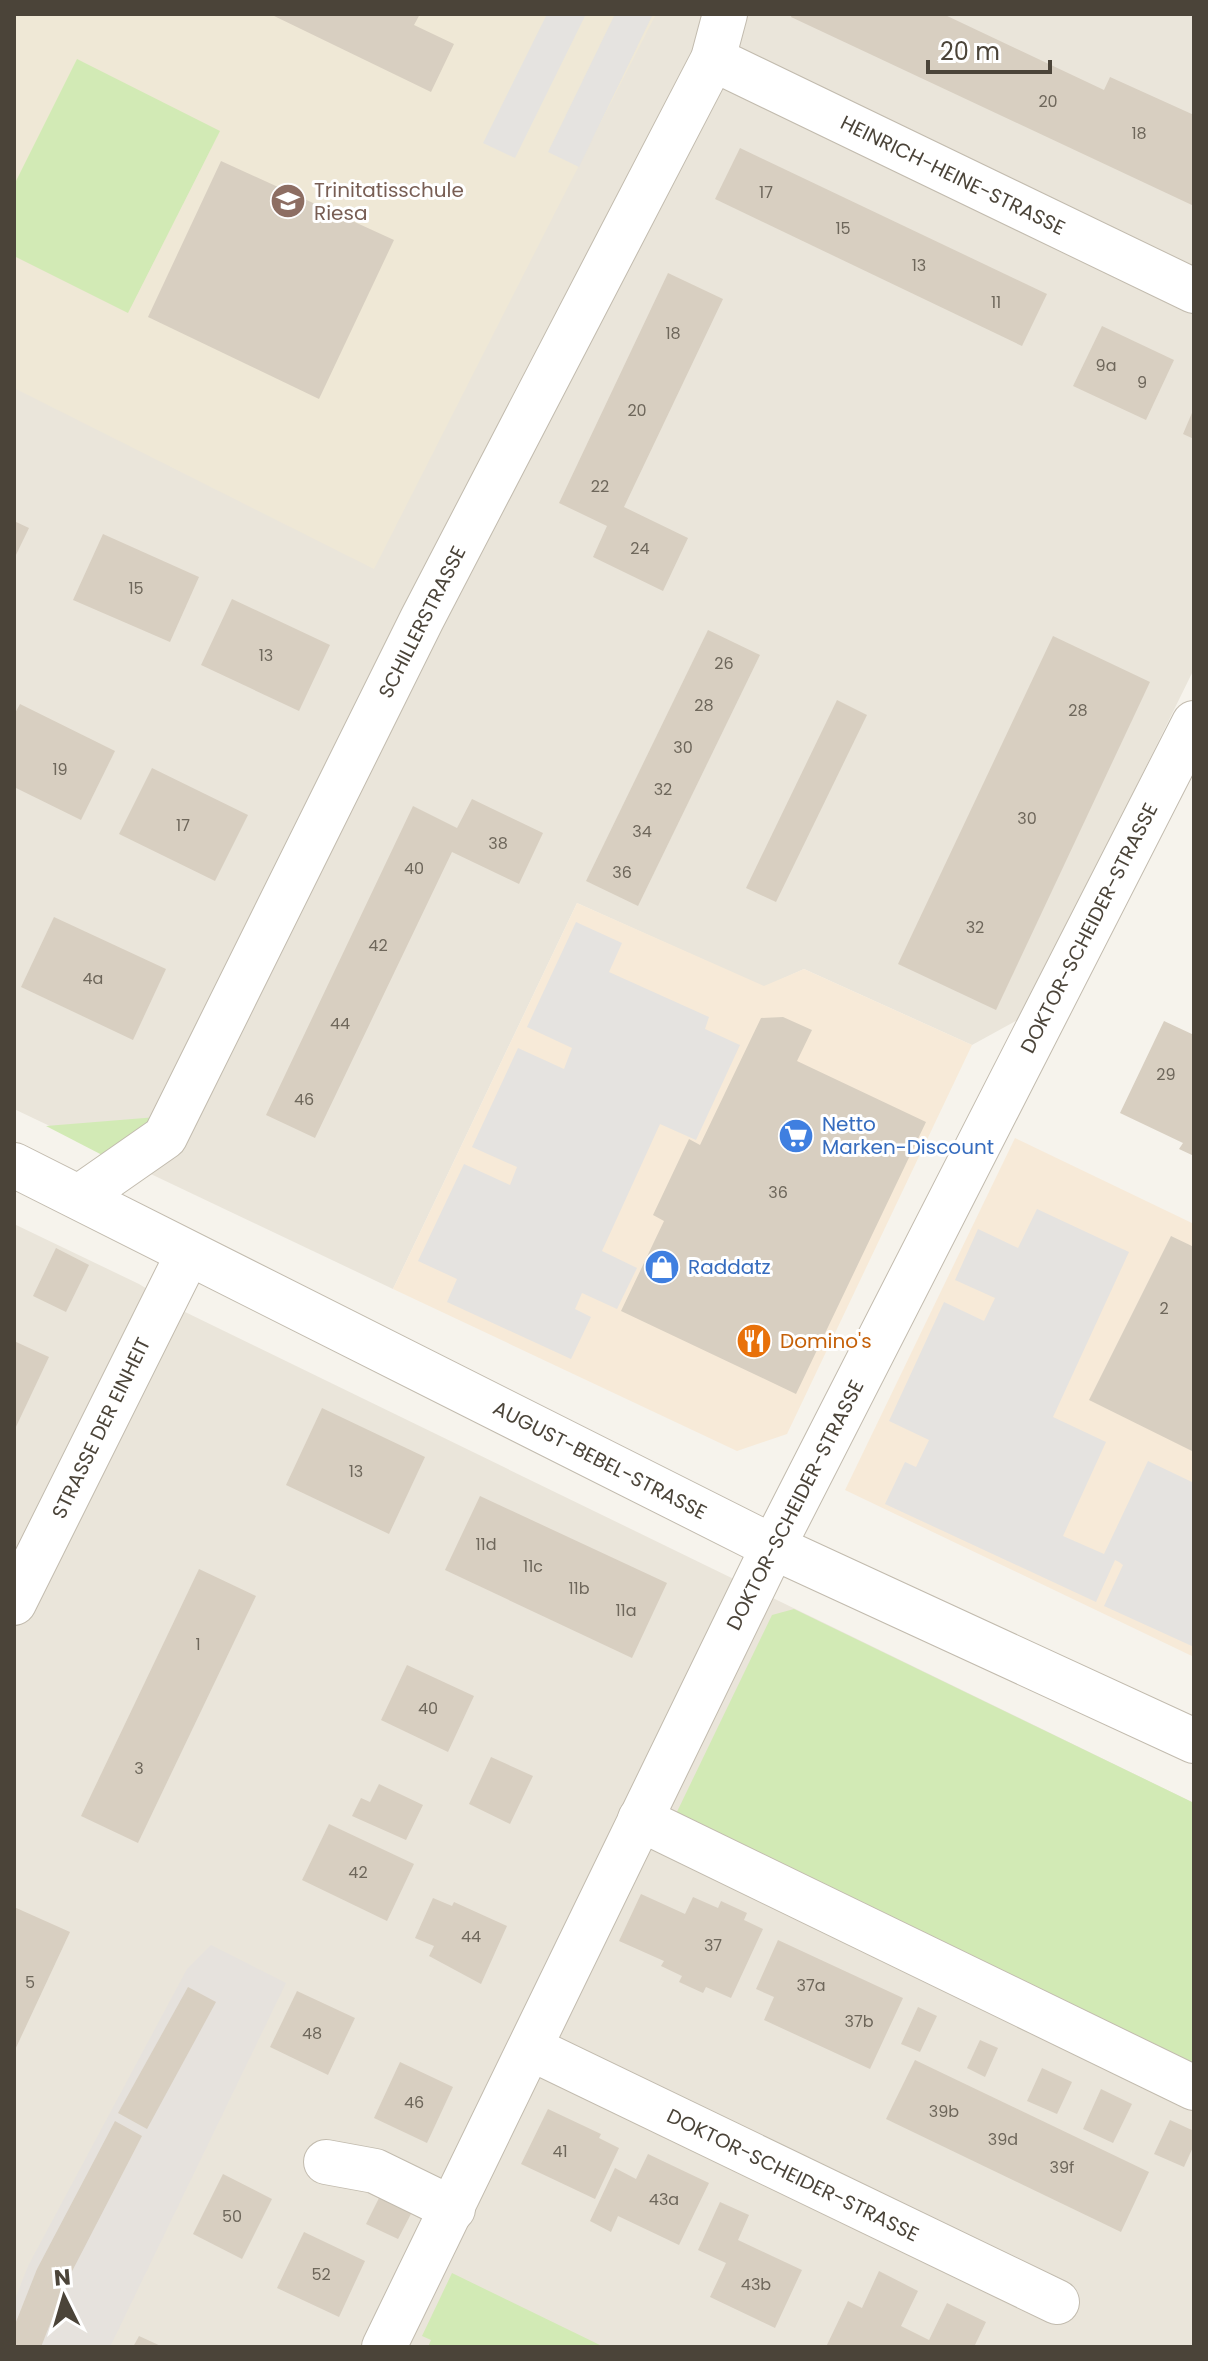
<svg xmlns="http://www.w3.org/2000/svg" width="1208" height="2361" font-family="Poppins,sans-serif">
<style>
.residential{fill:#eae5da}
.commercial{fill:#f7ead8}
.industrial{fill:#e6e2dd}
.education{fill:#efe8d6}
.green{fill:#d2eab5}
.parking{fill:#e5e3e0}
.building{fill:#d8cfc1}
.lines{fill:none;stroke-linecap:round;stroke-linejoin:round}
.minor-casing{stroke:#c2bbae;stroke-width:46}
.minor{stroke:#fff;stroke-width:44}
.labels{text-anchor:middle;stroke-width:6;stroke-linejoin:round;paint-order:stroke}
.number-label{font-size:16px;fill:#6e675b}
.street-label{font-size:20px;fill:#4b4439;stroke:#fff}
.education-label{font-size:20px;fill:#785e54;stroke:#fff;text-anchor:start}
.shop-label{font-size:20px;fill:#366cbe;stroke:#fff;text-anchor:start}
.food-label{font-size:20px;fill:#c56008;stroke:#fff;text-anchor:start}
</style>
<rect width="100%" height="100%" fill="#f6f3ec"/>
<!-- residential -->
<g class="residential">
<polygon points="14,14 1194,14 1194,669 1023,1017 972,1045 804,969 764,987 577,903 393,1289 14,1109"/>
<polygon points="14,1224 139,1284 181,1310 1194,1803 1194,2347 14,2347"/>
</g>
<!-- commercial -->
<g class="commercial">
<polygon points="577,903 764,986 804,969 972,1045 787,1434 737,1451 393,1289"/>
<polygon points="1015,1138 1194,1224 1194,1657 845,1490"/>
</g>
<!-- industrial -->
<polygon class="industrial" points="211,1945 286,1983 110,2347 14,2347 14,2302 28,2266 187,1969"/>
<!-- education -->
<polygon class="education" points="14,14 656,14 374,569 14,388"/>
<!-- green -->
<g class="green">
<polygon points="77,59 220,131 128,313 14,256 14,185"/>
<polygon points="157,1117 106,1157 46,1126"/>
<polygon points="794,1609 1194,1803 1194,2073 674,1818 772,1615"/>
<polygon points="452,2273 604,2347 428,2347 431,2340 422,2336"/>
</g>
<!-- parking -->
<g class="parking">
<polygon points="547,14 586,14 515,158 483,143"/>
<polygon points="615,14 653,14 579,167 548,152"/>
<polygon points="576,922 622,943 609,972 709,1017 705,1029 740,1045 696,1140 660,1124 602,1251 637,1268 617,1309 582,1293 575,1309 591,1317 571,1359 447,1302 457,1279 418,1261 464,1164 510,1185 517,1167 472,1147 518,1048 564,1069 572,1048 527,1027"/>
<polygon points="1037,1209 1129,1252 1053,1417 1106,1442 1063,1536 1104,1554 1148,1461 1194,1483 1194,1647 1104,1606 1123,1565 1119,1562 1115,1560 1096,1602 885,1504 905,1462 916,1467 929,1440 889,1421 944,1302 984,1321 995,1298 955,1280 978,1229 1018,1248"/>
</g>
<!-- building -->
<g class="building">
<polygon points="270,14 420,14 414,25 454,44 431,92"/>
<polygon points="792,14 943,14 1104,90 1110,77 1194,115 1194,206 791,17"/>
<polygon points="740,148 1047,294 1022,346 715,199"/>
<polygon points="221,161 394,240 319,399 148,317"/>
<polygon points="668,273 723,299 624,507 688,538 663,591 593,557 607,526 559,503"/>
<polygon points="1102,326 1174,360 1146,420 1073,386"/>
<polygon points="1194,408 1194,439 1183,434"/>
<polygon points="14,521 29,528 14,559"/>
<polygon points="103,534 199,577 170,642 73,600"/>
<polygon points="232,599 330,645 299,711 201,665"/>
<polygon points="708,630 760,655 638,906 586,881"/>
<polygon points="1053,636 1150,682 996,1010 898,964"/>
<polygon points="837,700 867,715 776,902 746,888"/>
<polygon points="20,704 115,751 81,820 14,787 14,715"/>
<polygon points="152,768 248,815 215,881 119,834"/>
<polygon points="472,799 543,833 519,884 452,852 315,1138 266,1115 413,806 457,828"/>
<polygon points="54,917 166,969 133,1040 21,987"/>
<polygon points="783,1017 812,1030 797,1061 926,1122 796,1394 621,1311 664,1221 653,1215 689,1139 700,1145 761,1018"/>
<polygon points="1164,1021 1194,1035 1194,1156 1179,1149 1183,1143 1120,1113"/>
<polygon points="1171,1236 1194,1247 1194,1452 1089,1400"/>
<polygon points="56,1248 89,1265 66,1312 33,1296"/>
<polygon points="14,1341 49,1357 14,1431"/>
<polygon points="322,1408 425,1457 389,1534 286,1485"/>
<polygon points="480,1496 667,1583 632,1658 445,1570"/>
<polygon points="199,1569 256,1596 138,1843 81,1816"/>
<polygon points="407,1665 474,1696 448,1752 381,1720"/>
<polygon points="491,1757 533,1776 510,1824 469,1804"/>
<polygon points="379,1784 423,1805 406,1840 352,1816 361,1798 370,1802"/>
<polygon points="329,1824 414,1864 387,1921 302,1880"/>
<polygon points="641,1894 685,1914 693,1897 718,1908 721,1901 747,1913 744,1920 763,1929 731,1998 706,1987 703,1993 679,1982 682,1976 661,1966 664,1961 619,1941"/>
<polygon points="433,1898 452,1906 454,1902 507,1926 481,1984 429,1956 434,1946 415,1938"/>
<polygon points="14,1907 70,1932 14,2052"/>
<polygon points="778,1940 903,1998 870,2069 764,2020 774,1997 756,1989"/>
<polygon points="188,1987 216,2002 147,2129 118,2113"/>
<polygon points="297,1991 355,2018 328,2075 270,2047"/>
<polygon points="918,2007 937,2016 920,2052 901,2044"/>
<polygon points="980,2040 998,2048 985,2077 967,2068"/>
<polygon points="915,2060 1149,2172 1121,2232 886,2119"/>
<polygon points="400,2062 453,2087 427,2143 374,2118"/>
<polygon points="1042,2068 1072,2082 1057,2114 1027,2101"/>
<polygon points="1101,2089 1132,2104 1113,2143 1083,2129"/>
<polygon points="548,2109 601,2134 599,2138 619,2148 595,2199 521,2164"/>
<polygon points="1170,2120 1194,2131 1194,2145 1184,2167 1154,2154"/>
<polygon points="115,2121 142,2136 67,2281 41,2347 14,2347 14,2327 37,2269"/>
<polygon points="648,2154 709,2183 679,2245 618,2216 611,2232 590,2221 615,2168 636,2179"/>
<polygon points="223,2174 272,2199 242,2259 193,2234"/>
<polygon points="381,2194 413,2210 398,2239 366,2224"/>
<polygon points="720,2202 749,2215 738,2240 802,2270 775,2328 710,2297 726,2263 698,2250"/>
<polygon points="304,2232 365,2261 339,2317 277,2288"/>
<polygon points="879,2271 918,2291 901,2326 929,2340 947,2303 986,2322 974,2347 826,2347 848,2301 862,2308"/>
<polygon points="139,2336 163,2347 133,2347"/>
</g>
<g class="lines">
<defs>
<g id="minor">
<polyline points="713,59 1194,291"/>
<polyline points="14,1165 773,1547 1194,1741"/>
<polyline points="79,1197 165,1137 422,619 713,59 725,14"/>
<polyline points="14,1603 188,1254"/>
<polyline points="640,1819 1194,2088"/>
<polyline points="530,2048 1057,2302"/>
<polyline points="326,2162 375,2171 453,2209"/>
<polyline points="384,2347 773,1547 1194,723"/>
</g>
</defs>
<!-- minor casing -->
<use href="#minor" class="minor-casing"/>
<!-- minor -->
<use href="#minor" class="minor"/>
</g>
<!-- icons -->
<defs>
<symbol id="school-disc" viewBox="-11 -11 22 22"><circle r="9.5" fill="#8d6e63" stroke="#fff"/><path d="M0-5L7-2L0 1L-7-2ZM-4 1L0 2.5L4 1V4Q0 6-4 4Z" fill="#fff"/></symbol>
<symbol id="supermarket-disc" viewBox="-11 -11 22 22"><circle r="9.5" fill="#3f7fe0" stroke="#fff"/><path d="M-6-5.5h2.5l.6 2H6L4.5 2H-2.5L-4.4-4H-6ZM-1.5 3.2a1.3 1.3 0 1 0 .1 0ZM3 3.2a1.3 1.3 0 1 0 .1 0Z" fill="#fff"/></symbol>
<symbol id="shop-disc" viewBox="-11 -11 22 22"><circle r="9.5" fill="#3f7fe0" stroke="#fff"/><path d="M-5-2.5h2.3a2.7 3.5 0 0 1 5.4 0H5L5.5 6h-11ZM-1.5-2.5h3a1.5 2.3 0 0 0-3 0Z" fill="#fff"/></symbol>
<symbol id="restaurant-disc" viewBox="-11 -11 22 22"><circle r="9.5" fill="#e8710a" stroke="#fff"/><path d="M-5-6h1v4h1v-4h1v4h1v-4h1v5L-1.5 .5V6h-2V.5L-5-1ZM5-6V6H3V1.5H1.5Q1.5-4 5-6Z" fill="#fff"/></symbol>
</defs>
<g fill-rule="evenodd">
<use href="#school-disc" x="268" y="181" width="40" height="40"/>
<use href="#supermarket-disc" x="776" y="1116" width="40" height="40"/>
<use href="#shop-disc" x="642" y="1247" width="40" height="40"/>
<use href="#restaurant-disc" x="734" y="1321" width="40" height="40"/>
</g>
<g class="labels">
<!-- number labels -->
<g class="number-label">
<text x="1048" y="107">20</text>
<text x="1139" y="139">18</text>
<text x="766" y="198">17</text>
<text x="843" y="234">15</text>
<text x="919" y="271">13</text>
<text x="996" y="308">11</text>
<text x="673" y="339">18</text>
<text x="1106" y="371">9a</text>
<text x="1142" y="388">9</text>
<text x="637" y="416">20</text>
<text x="600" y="492">22</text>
<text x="640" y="554">24</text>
<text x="136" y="594">15</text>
<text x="266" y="661">13</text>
<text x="724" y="669">26</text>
<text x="704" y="711">28</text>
<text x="1078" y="716">28</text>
<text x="683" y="753">30</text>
<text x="60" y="775">19</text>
<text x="663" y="795">32</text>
<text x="1027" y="824">30</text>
<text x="183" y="831">17</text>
<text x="642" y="837">34</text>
<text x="498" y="849">38</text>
<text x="414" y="874">40</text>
<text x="622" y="878">36</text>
<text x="975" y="933">32</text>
<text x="378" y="951">42</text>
<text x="93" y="984">4a</text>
<text x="340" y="1029">44</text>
<text x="1166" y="1080">29</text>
<text x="304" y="1105">46</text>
<text x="778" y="1198">36</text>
<text x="1164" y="1314">2</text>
<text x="356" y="1477">13</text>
<text x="486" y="1550">11d</text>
<text x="533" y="1572">11c</text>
<text x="579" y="1594">11b</text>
<text x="626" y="1616">11a</text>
<text x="198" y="1650">1</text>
<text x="428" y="1714">40</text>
<text x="139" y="1774">3</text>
<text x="358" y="1878">42</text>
<text x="471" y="1942">44</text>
<text x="713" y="1951">37</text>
<text x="30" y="1988">5</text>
<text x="811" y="1991">37a</text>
<text x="859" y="2027">37b</text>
<text x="312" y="2039">48</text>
<text x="414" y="2108">46</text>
<text x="944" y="2117">39b</text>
<text x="1003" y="2145">39d</text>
<text x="560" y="2157">41</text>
<text x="1062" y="2173">39f</text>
<text x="664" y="2205">43a</text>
<text x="232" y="2222">50</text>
<text x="321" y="2280">52</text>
<text x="756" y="2290">43b</text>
</g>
<!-- street labels -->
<g class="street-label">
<text transform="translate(953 175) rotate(26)" y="7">HEINRICH-HEINE-STRASSE</text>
<text transform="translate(422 622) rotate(-63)" y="7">SCHILLERSTRASSE</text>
<text transform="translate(1089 928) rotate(-63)" y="7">DOKTOR-SCHEIDER-STRASSE</text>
<text transform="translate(101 1428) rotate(-64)" y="7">STRASSE DER EINHEIT</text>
<text transform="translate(600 1460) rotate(27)" y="7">AUGUST-BEBEL-STRASSE</text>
<text transform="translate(795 1505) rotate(-63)" y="7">DOKTOR-SCHEIDER-STRASSE</text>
<text transform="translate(793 2175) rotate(26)" y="7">DOKTOR-SCHEIDER-STRASSE</text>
</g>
<!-- education labels -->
<g class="education-label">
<text x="314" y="197">Trinitatisschule<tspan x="314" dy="23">Riesa</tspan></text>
</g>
<!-- shop labels -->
<g class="shop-label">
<text x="822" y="1131">Netto<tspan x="822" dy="23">Marken-Discount</tspan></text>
<text x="688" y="1274">Raddatz</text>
</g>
<!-- food labels -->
<g class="food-label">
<text x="780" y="1348">Domino's</text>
</g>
</g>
<!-- border -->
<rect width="1208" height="2361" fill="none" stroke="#4b4439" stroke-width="32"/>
<!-- north arrow -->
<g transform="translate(64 2297) rotate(355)" stroke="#ffffff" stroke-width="6" paint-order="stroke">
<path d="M0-6L14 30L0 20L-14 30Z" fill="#4b4439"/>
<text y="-12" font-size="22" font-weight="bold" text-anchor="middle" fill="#4b4439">N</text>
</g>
<!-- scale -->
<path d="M928 60v12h122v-12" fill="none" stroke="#4b4439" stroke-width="4"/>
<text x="940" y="60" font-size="24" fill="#4b4439" stroke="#ffffff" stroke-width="6" paint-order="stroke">20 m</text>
</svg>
